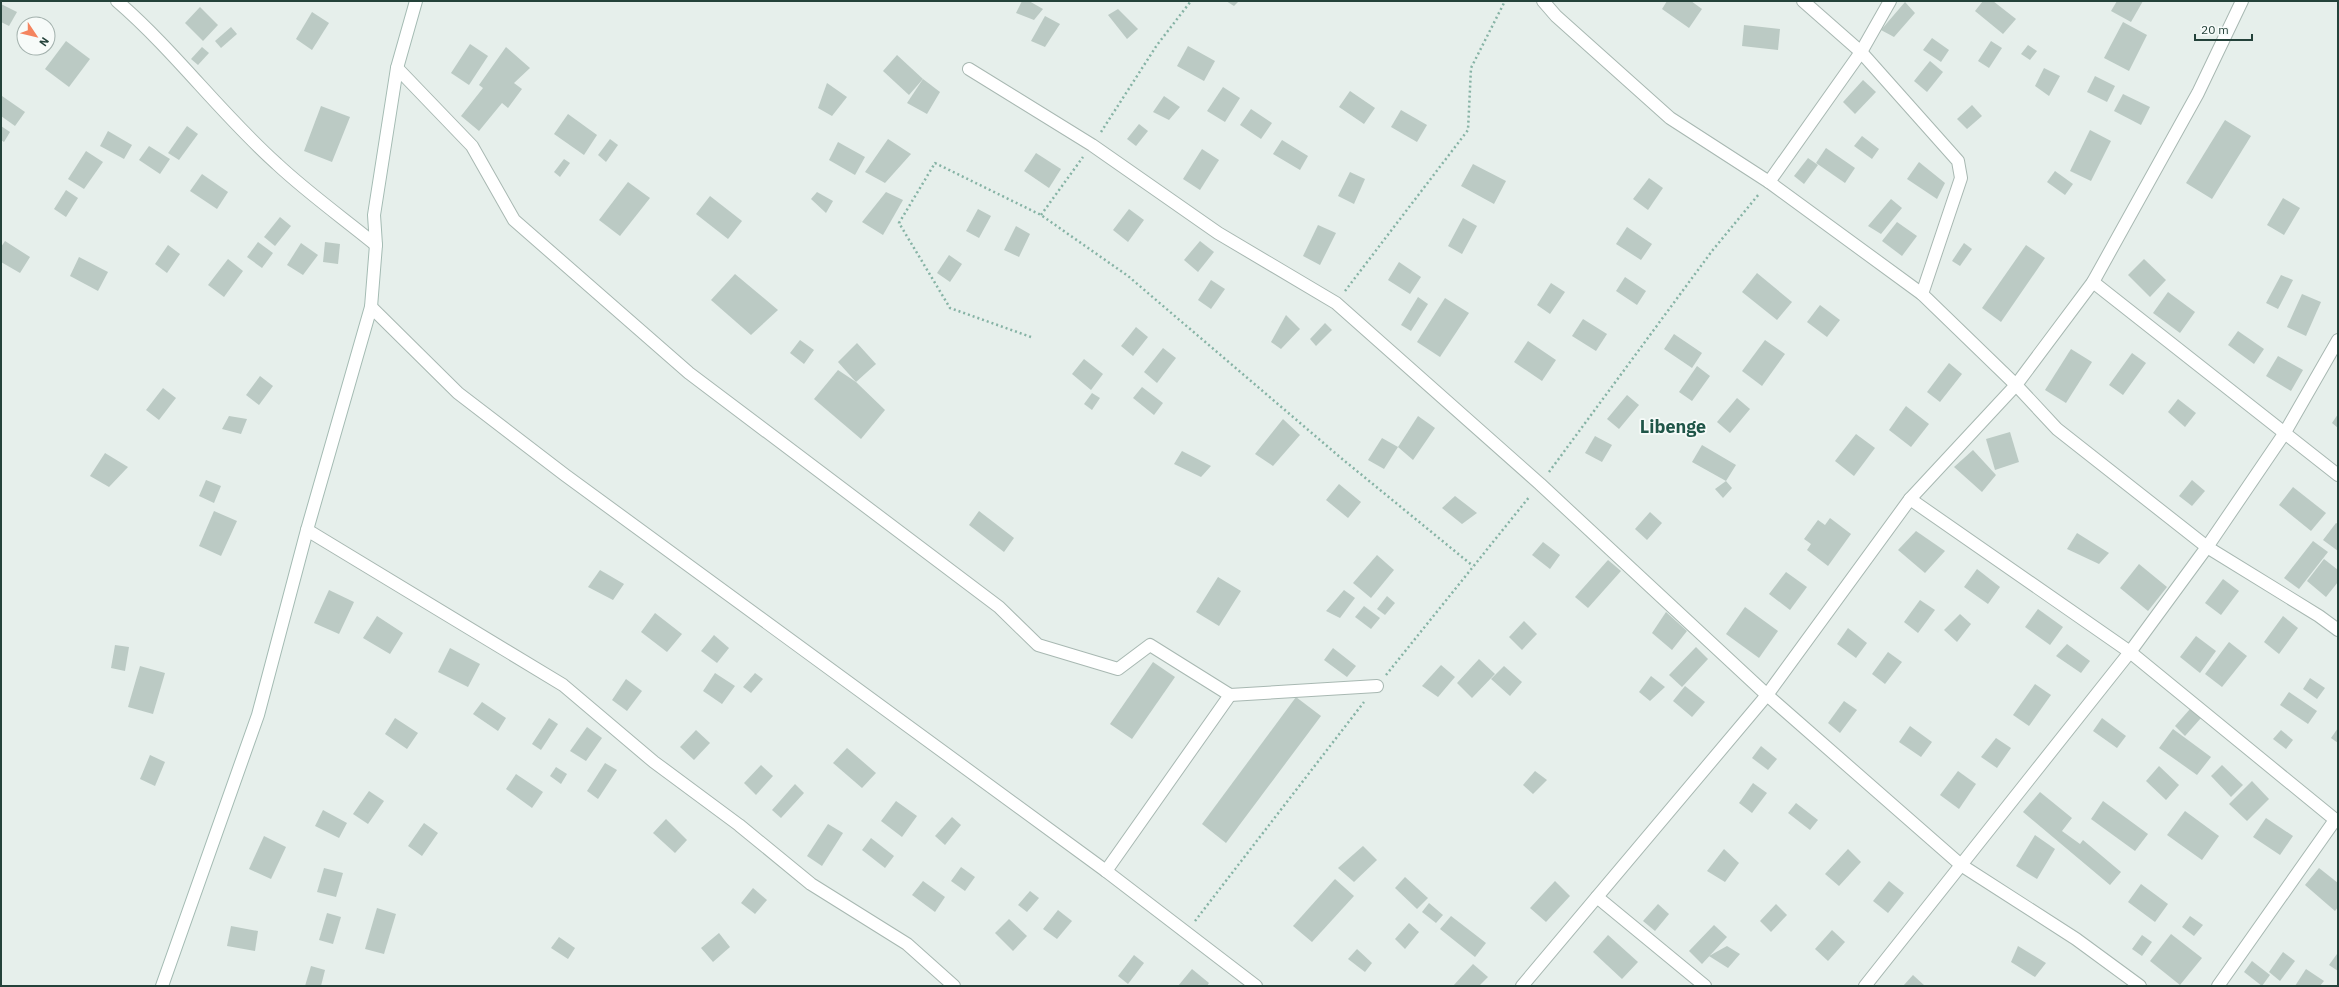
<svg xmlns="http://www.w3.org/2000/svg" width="2339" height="987" font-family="'IBM Plex Sans',sans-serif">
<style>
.building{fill:#bbcac4}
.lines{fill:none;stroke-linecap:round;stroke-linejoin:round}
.minor-casing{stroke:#a8b8b2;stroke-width:14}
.tertiary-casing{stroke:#a8b8b2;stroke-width:14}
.secondary-casing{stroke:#a4bbb3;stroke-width:14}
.path{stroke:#86b3a5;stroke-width:2.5;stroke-dasharray:2 3;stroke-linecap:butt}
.minor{stroke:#fff;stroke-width:12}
.tertiary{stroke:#fff;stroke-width:12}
.secondary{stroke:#fff;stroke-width:12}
.labels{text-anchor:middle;stroke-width:3.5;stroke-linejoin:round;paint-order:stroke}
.town-label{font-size:18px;font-weight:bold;fill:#1f5548;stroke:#f7fbf9}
</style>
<rect width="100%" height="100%" fill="#e6efeb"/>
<!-- building -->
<g class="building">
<polygon points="1022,1 1029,1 1043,9 1034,20 1016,13"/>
<polygon points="1226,1 1239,1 1234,6"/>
<polygon points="1667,1 1691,1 1702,9 1689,28 1662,9"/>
<polygon points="1983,1 1993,1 2016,19 2003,34 1975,11"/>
<polygon points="2117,1 2143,1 2131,22 2111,11"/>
<polygon points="1905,2 1915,13 1894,37 1881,30"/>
<polygon points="1,4 17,12 9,26 1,22"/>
<polygon points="200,7 218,25 203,41 185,23"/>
<polygon points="1118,9 1138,29 1127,39 1108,15"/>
<polygon points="312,12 329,23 312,50 296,39"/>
<polygon points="1045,16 1060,24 1045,47 1031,41"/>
<polygon points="2123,22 2147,35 2129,71 2104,58"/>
<polygon points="1744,25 1780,29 1778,50 1742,46"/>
<polygon points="231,27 237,34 221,48 215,41"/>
<polygon points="1932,38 1949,50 1941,62 1923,50"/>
<polygon points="66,41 90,59 69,87 45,69"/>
<polygon points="1991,41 2002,48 1989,68 1978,61"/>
<polygon points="470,44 488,56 469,85 451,73"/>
<polygon points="2028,45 2037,51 2030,60 2021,54"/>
<polygon points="1188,46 1215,61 1204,81 1177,66"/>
<polygon points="202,47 209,53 198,65 191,59"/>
<polygon points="506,47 530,68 514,83 522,89 508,108 502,103 479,131 461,116 483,88 479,85"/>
<polygon points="897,55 923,79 909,95 883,71"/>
<polygon points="1930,61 1943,72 1927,92 1914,81"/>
<polygon points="2044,68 2060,76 2049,96 2035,86"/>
<polygon points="2095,76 2115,86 2107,102 2087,92"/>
<polygon points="923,79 940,92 927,114 907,103"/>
<polygon points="1863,80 1876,92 1855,114 1843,102"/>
<polygon points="827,83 847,97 832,116 818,108"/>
<polygon points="1223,87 1240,98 1225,122 1207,111"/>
<polygon points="1350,91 1375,108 1364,124 1339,107"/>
<polygon points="2123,94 2150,107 2141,125 2114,111"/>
<polygon points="2,96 25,112 15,126 1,116"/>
<polygon points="1164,96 1180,107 1169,120 1153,112"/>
<polygon points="1972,105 1982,116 1967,129 1957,119"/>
<polygon points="321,106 350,117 332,162 304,151"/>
<polygon points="1251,109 1272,123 1261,139 1240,125"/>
<polygon points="1401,110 1427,125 1417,142 1391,127"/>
<polygon points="568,114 597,135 584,155 554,134"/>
<polygon points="2225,120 2251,136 2212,199 2186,183"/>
<polygon points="1139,124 1148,131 1136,146 1127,139"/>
<polygon points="1,126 10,132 4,142 1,140"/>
<polygon points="187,126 198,134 179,160 168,153"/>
<polygon points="2090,130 2111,141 2091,181 2070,171"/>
<polygon points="108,131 132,145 124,159 100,146"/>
<polygon points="1862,136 1879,149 1872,159 1854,146"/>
<polygon points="610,139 618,145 606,162 598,155"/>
<polygon points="888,139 911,154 885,183 865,172"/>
<polygon points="1282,140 1308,156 1300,170 1273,154"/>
<polygon points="838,142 865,157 855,175 829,160"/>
<polygon points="149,146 170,159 160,174 139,160"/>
<polygon points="1826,148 1855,168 1845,183 1816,163"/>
<polygon points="1202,149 1219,160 1200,190 1183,179"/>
<polygon points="86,151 103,162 84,189 68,179"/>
<polygon points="1036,153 1061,169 1049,188 1024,171"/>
<polygon points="1808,158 1818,165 1804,184 1794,176"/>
<polygon points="564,159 570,163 560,177 554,172"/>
<polygon points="1919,162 1945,183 1937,199 1907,179"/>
<polygon points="1473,164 1506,181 1494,204 1461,186"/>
<polygon points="2055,171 2073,184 2065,195 2047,182"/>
<polygon points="1350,172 1365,179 1354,204 1338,196"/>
<polygon points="202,174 228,192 217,209 190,191"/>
<polygon points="1649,178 1663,188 1648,210 1633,199"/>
<polygon points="628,182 650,198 620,236 599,220"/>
<polygon points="66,190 78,198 66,217 54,209"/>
<polygon points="817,192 833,201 826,213 811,199"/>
<polygon points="886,192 903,200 883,235 862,222"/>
<polygon points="710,196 742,221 728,239 696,214"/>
<polygon points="2283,198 2300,208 2284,235 2267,225"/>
<polygon points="1891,199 1902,208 1881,234 1868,226"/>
<polygon points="978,209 991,216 979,238 966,231"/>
<polygon points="1129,209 1144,220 1128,242 1113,230"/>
<polygon points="280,217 291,226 275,246 264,237"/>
<polygon points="1463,218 1477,226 1462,254 1448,246"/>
<polygon points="1897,222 1917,236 1902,256 1882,241"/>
<polygon points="1318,225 1336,233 1320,265 1303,256"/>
<polygon points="1016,226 1030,234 1019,257 1004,250"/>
<polygon points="1627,227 1652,244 1641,260 1616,244"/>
<polygon points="5,241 30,257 20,273 1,262 1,247"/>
<polygon points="1200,241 1214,252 1198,272 1184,260"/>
<polygon points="258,242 273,253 262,268 247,257"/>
<polygon points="325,242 340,244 338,264 323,262"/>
<polygon points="301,243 318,255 303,275 287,265"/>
<polygon points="1964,243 1972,249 1960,266 1952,261"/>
<polygon points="168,245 180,254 167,273 155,264"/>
<polygon points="2026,245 2045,258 2001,322 1982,308"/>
<polygon points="949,255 962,264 950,282 937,273"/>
<polygon points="79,257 108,272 98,291 70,276"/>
<polygon points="228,259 243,271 224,297 208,285"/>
<polygon points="2144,259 2166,280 2150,297 2128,275"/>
<polygon points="1399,262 1421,277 1410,294 1388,280"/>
<polygon points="1757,273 1792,302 1777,320 1742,292"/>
<polygon points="735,274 778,310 751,335 711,300"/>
<polygon points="2281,275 2293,280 2278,309 2266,303"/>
<polygon points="1625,277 1646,291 1637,305 1616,291"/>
<polygon points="1211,280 1225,289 1211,309 1198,300"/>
<polygon points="1551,283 1565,292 1550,314 1537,305"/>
<polygon points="2168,292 2195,312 2180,333 2153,313"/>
<polygon points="2302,294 2321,302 2306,336 2287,327"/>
<polygon points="1418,297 1428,304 1411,331 1401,325"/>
<polygon points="1445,298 1469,313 1440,357 1417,342"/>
<polygon points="1820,305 1840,320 1827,337 1807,322"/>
<polygon points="1286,315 1300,329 1281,349 1271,342"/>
<polygon points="1583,319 1607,334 1596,351 1572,336"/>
<polygon points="1325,323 1332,330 1316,346 1310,339"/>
<polygon points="1136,327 1148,337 1133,356 1121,346"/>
<polygon points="2238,331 2264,349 2254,364 2228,345"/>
<polygon points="1674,334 1702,353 1692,368 1664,349"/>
<polygon points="800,340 814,350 804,364 790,353"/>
<polygon points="1765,340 1785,354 1762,386 1742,371"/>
<polygon points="1528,341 1556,360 1542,381 1514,362"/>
<polygon points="857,343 876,364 856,382 838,362"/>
<polygon points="1163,348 1176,358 1157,383 1144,372"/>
<polygon points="2071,349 2092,362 2066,403 2045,390"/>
<polygon points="2132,353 2146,363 2123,395 2109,385"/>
<polygon points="2278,356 2303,370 2291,391 2266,376"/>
<polygon points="1084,359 1103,374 1091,390 1072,374"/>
<polygon points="1949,363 1962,374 1940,402 1927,392"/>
<polygon points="1697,366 1710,376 1692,401 1679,392"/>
<polygon points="838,370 856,382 885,410 861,439 814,399"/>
<polygon points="260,376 273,386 259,405 246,395"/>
<polygon points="1142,387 1163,403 1154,415 1133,398"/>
<polygon points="163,388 176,398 159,420 146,410"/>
<polygon points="1092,393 1100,398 1092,410 1084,404"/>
<polygon points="1627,395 1639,405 1619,429 1607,419"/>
<polygon points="1737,398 1750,409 1730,433 1717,422"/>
<polygon points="2178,399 2196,413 2185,427 2168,412"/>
<polygon points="1906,406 1929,424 1911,447 1889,430"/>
<polygon points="2338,414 2338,428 2332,423"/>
<polygon points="229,416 247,419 241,434 222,429"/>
<polygon points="1418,416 1435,428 1413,460 1398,447"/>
<polygon points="1283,419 1300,435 1273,466 1255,454"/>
<polygon points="2010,432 2019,462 1995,470 1986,439"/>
<polygon points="1856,434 1875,448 1854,476 1835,461"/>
<polygon points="1595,436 1612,445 1602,462 1585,453"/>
<polygon points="1382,438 1398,447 1384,469 1368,460"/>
<polygon points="1702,445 1736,465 1726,481 1692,462"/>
<polygon points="1973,450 1996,475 1982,492 1954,467"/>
<polygon points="1182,451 1211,466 1201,477 1174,464"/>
<polygon points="105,453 128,467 109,487 90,476"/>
<polygon points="206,480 221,486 214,503 199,496"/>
<polygon points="2192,480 2205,491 2192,506 2179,496"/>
<polygon points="1726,481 1732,488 1723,498 1715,489"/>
<polygon points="1339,484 1361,502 1348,518 1326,500"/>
<polygon points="2293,487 2326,513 2311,531 2279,505"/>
<polygon points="1455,496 1477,513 1462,524 1442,508"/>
<polygon points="214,511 237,521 221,556 199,546"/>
<polygon points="979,511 1014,538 1004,552 969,525"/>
<polygon points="1650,512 1662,523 1647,540 1635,529"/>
<polygon points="1830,518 1851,534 1828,566 1807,550 1811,544 1804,539 1818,520 1825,525"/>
<polygon points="2336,523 2338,524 2338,551 2323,540"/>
<polygon points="1916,531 1945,551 1925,573 1898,550"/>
<polygon points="2077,533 2109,553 2099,564 2067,549"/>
<polygon points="2313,541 2328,552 2299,589 2284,578"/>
<polygon points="1543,542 1560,555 1550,569 1532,555"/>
<polygon points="1377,555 1394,570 1371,598 1353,583"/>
<polygon points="2324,559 2338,570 2338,582 2326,597 2307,581"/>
<polygon points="1608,560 1621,571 1588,608 1575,597"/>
<polygon points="2139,564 2167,587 2148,611 2120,588"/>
<polygon points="1977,569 2000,587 1988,604 1964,587"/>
<polygon points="600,570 624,584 613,600 588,587"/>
<polygon points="1786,572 1807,587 1790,610 1769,594"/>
<polygon points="1218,577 1241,591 1219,626 1196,612"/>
<polygon points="2223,579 2239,591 2221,615 2205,603"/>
<polygon points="329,590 354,602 339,634 314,623"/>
<polygon points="1344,590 1355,598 1340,618 1326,611"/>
<polygon points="1387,596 1395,603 1385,615 1377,609"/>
<polygon points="1920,600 1935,610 1918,633 1904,622"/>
<polygon points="1364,606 1380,618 1371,629 1355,617"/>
<polygon points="1745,607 1778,631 1759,658 1726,634"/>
<polygon points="2038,609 2063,627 2050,645 2025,627"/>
<polygon points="1666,612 1687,631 1672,650 1652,633"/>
<polygon points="655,613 682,634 667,652 641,632"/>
<polygon points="1960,614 1971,624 1957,642 1944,630"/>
<polygon points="377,616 403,633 390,654 363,638"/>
<polygon points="2283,616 2298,628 2279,654 2264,642"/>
<polygon points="1524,621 1537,634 1522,650 1509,637"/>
<polygon points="1848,628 1867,643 1856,658 1837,644"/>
<polygon points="714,635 729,648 717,663 701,651"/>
<polygon points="2196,636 2216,651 2200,673 2180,657"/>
<polygon points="2229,642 2247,656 2222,687 2205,674"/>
<polygon points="2067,644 2090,661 2081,673 2056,656"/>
<polygon points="115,645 129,647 125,671 111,668"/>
<polygon points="1696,647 1708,659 1682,687 1669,675"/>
<polygon points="450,648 480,664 468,687 438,672"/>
<polygon points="1333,648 1356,666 1347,677 1324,660"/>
<polygon points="1888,652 1902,662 1885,684 1872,674"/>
<polygon points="1479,659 1495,674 1472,698 1457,683"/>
<polygon points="1153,662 1175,677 1132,739 1110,724"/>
<polygon points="1441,665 1455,677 1438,697 1422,686"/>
<polygon points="140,666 165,673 153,714 128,707"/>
<polygon points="1504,666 1522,682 1510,696 1491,679"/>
<polygon points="715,673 735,686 722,704 703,691"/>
<polygon points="755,673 763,679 751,693 743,687"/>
<polygon points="1651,676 1665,687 1650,701 1639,692"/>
<polygon points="2310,678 2325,688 2317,699 2303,689"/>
<polygon points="626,679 642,691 627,711 612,700"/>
<polygon points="2035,684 2051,695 2029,726 2013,715"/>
<polygon points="1685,686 1705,702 1692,717 1673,701"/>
<polygon points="2289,692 2317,711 2308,724 2280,705"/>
<polygon points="1296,697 1321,716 1226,843 1202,824"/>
<polygon points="1844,701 1857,710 1840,733 1828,723"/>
<polygon points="482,702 506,718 498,731 473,714"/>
<polygon points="2190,709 2201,718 2185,736 2175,726"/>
<polygon points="395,718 418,733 407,749 385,734"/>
<polygon points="549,718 558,724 541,750 532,744"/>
<polygon points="2102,718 2126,736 2117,748 2093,731"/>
<polygon points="1910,726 1932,742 1921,757 1899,742"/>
<polygon points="587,727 602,738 586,761 570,751"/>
<polygon points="2338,728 2338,743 2331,738"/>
<polygon points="2173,729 2211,757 2197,775 2159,748"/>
<polygon points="696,730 710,743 694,760 680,747"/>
<polygon points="2281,730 2293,740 2286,749 2273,739"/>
<polygon points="1996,738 2011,748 1997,768 1981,757"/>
<polygon points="1761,746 1777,759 1768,770 1752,758"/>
<polygon points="847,748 876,773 862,788 833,763"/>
<polygon points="150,755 165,762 155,786 140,779"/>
<polygon points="605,763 617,770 598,799 587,791"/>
<polygon points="761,765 773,776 756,795 744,783"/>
<polygon points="2222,765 2243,785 2231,797 2211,776"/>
<polygon points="2159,766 2179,785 2166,800 2146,781"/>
<polygon points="556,767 567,774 561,784 550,776"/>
<polygon points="1535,771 1547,780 1533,794 1523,785"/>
<polygon points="1958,771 1976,784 1959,809 1940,795"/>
<polygon points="516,774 543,792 532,808 506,789"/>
<polygon points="2252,781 2269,799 2247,821 2229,804"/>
<polygon points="1753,783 1767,793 1752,813 1739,803"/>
<polygon points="795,784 804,793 781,818 772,810"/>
<polygon points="369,791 384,801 368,824 353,814"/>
<polygon points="2040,792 2072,818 2062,831 2080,844 2083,840 2121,872 2110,885 2023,812"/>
<polygon points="896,801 917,816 902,837 881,821"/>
<polygon points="2103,801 2148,834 2135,851 2091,819"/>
<polygon points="1796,803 1818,820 1810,830 1788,813"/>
<polygon points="323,810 347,823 339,838 315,826"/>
<polygon points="2185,811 2219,836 2202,860 2167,835"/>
<polygon points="952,817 961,825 945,845 935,836"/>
<polygon points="2266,818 2293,836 2280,855 2253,837"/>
<polygon points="666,819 687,840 675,853 653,833"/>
<polygon points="424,823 438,833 422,856 408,846"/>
<polygon points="828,824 843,833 822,866 807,856"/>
<polygon points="2035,835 2055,849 2037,879 2016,866"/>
<polygon points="264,836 286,847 271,879 249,869"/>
<polygon points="871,838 894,856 885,868 862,850"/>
<polygon points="1363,846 1377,860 1354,882 1338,868"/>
<polygon points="1724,849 1739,863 1725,882 1707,871"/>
<polygon points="1848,849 1861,862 1839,886 1825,874"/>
<polygon points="961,867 975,877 965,891 951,881"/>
<polygon points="324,868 343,873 336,897 317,892"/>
<polygon points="2319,868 2338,883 2338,907 2335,911 2305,885"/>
<polygon points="1405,877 1428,898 1417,909 1395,888"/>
<polygon points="1335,879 1354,896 1312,942 1293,926"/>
<polygon points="923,881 945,897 935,912 912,895"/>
<polygon points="1555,881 1570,896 1546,922 1530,908"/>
<polygon points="1889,881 1904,893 1888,913 1873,901"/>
<polygon points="2141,884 2168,904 2155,922 2128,902"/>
<polygon points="753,888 767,900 755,914 741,903"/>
<polygon points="1030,891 1039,898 1027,912 1018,905"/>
<polygon points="1429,903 1443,915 1436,923 1422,912"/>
<polygon points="1658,904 1669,914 1655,931 1643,921"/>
<polygon points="1776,904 1787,915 1771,932 1760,921"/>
<polygon points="377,908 396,914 384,954 365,949"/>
<polygon points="1058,910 1072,921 1057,939 1043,929"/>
<polygon points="327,913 341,917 333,944 319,940"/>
<polygon points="1451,916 1486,943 1475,957 1440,929"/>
<polygon points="2190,916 2203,925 2194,936 2182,927"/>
<polygon points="1009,919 1027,936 1013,951 995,933"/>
<polygon points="1409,923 1419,932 1405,949 1395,939"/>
<polygon points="1714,925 1727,937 1702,964 1689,951"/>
<polygon points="231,926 258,931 255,951 227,946"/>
<polygon points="1832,930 1845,942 1828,961 1815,949"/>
<polygon points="719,933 730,947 713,962 701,948"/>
<polygon points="2171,934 2202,958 2180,985 2150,961"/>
<polygon points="1608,935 1638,962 1622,979 1593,952"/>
<polygon points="2142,935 2152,942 2142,956 2132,949"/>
<polygon points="559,937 575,948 568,959 551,948"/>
<polygon points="1727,946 1740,954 1728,968 1709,956"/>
<polygon points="2018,946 2046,963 2035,977 2011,962"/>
<polygon points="1357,949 1372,963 1365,972 1348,959"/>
<polygon points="2283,952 2295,961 2280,981 2269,972"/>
<polygon points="2337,954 2338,955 2338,971 2329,965"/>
<polygon points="1134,955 1144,963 1128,984 1118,976"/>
<polygon points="2252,961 2270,975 2262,986 2244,972"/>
<polygon points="1473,964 1488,977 1479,986 1453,986"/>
<polygon points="311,966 325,970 321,986 305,986"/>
<polygon points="1192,969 1209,983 1207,986 1178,986"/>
<polygon points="2306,969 2324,981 2320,986 2295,986"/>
<polygon points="1913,975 1925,986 1903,986"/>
</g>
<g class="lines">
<defs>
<g id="minor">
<polyline points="1543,1 1556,16 1670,118 1769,182 1922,294 2016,385 2057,429 2207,547 2319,616 2338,630"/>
<polyline points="1803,1 1861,52 1958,161 1961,178 1922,294"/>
<polyline points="397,68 472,146 514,220 689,373 999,607 1038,645 1118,669 1150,645 1230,695 1377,686"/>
<polyline points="969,69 1092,145 1218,233 1336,303 1540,484 1767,695 1961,865 2076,939 2140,986"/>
<polyline points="1769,182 1861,52 1890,1"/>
<polyline points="2093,282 2338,475"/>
<polyline points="307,530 563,685 654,762 739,825 811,884 907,944 954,986"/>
<polyline points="1106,871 1230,695"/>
<polyline points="1597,897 1705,986"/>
<polyline points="1865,986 2130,652 2207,547 2284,434 2338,340"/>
<polyline points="2218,986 2335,820"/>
</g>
<g id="tertiary">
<path d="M 117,1 C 175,51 220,113 277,164 C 308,193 343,218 376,245"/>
<polyline points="371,307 458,393 565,475 1106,871 1256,986"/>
<polyline points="1910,499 2130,652 2338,822"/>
<polyline points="1522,986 1767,695 1910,499 2016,385 2093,282 2198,93 2242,1"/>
</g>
<polyline id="secondary" points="162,986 258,715 307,530 371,307 376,245 374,215 397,68 416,1"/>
</defs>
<!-- minor casing -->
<use href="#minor" class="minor-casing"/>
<!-- tertiary casing -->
<use href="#tertiary" class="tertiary-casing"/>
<!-- secondary casing -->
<use href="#secondary" class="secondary-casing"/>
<!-- path -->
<g class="path">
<polyline points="1101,132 1157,45 1191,1"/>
<polyline points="1041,215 1083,157"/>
<polyline points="1345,291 1468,130 1471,68 1505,1"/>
<polyline points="1031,337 950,308 899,223 935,163 1041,215 1128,276 1341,458 1473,566"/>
<polyline points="1549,472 1712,251 1759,194"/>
<polyline points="1386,675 1530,496"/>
<polyline points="1195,921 1364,702"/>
</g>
<!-- minor -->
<use href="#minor" class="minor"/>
<!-- tertiary -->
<use href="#tertiary" class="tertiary"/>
<!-- secondary -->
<use href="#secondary" class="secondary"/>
</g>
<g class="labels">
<!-- town labels -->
<g class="town-label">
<text x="1673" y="433">Libenge</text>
</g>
</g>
<!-- border -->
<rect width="2339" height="987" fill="none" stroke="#24423a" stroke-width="4"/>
<!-- north arrow -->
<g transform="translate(36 36) rotate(125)"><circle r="19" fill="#f7fbf9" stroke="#a3b1ad"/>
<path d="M0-3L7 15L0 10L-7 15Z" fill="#f4845f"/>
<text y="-6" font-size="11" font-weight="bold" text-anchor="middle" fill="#24423a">N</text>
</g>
<!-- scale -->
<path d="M2195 34v6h57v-6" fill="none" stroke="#24423a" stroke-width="2"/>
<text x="2201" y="34" font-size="12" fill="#24423a" stroke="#f7fbf9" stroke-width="3" paint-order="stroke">20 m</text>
</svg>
